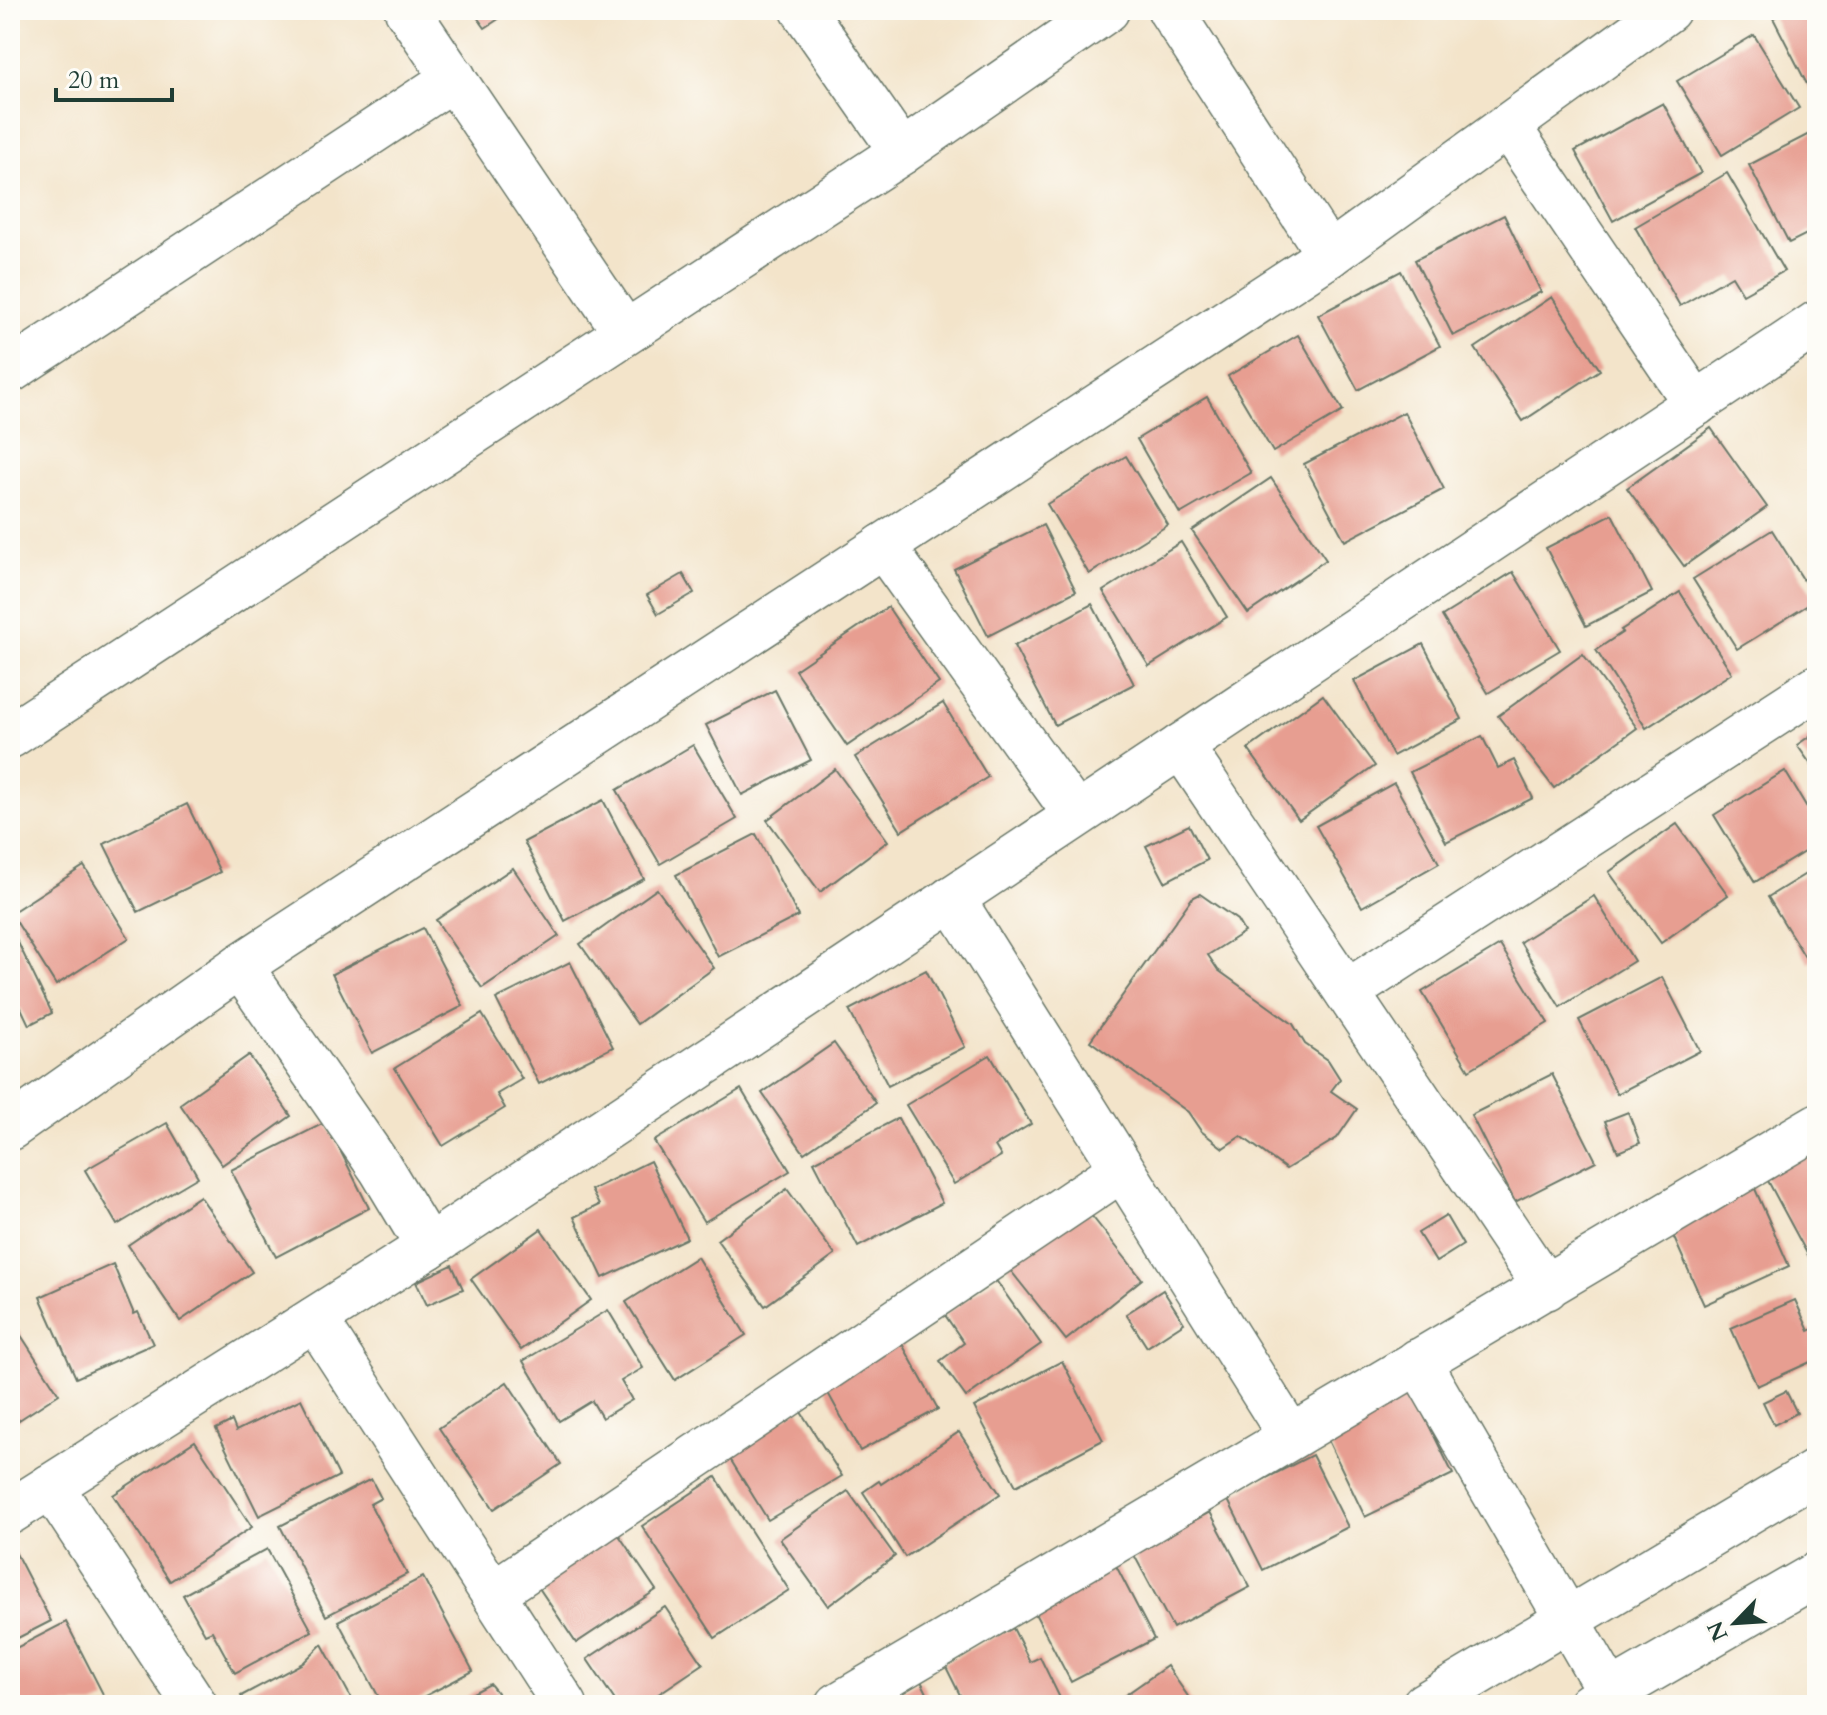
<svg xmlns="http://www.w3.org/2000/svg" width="1827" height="1715" font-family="Cardo,serif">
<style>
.building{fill:#e79e91}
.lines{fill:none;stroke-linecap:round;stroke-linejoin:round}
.minor-casing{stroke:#697768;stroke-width:47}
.minor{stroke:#fff;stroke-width:44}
</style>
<rect width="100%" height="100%" fill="#fdfcf7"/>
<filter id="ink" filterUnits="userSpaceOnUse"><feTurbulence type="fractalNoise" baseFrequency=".0125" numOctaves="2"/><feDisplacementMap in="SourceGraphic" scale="16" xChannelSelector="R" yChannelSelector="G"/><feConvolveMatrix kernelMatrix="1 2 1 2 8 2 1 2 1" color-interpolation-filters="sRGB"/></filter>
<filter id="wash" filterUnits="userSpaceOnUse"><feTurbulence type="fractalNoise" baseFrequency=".006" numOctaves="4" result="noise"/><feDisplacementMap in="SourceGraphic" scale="32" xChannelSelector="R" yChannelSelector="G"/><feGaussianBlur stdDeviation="1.8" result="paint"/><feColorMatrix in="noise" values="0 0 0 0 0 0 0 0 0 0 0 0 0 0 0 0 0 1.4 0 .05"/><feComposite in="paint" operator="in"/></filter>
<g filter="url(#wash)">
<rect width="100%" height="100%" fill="#f3e4ca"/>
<g id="blocks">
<!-- building -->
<g class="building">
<polygon points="472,10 512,10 485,28"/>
<polygon points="1788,10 1817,10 1817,86 1810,90 1773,18"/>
<polygon points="1754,35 1799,108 1722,155 1677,81"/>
<polygon points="1663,103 1701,173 1613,221 1575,151"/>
<polygon points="1817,130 1817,229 1789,243 1749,165"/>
<polygon points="1727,173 1784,271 1743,294 1732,276 1680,306 1635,227"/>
<polygon points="1504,215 1541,292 1453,336 1415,260"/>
<polygon points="1401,271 1440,346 1358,390 1318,315"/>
<polygon points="1552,297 1600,370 1523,421 1475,348"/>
<polygon points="1298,335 1343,411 1273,452 1228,376"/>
<polygon points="1207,397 1251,473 1180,514 1137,439"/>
<polygon points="1404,412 1444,489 1345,541 1304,464"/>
<polygon points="1711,428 1767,507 1684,566 1627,488"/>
<polygon points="1126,456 1168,525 1089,574 1047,504"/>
<polygon points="1271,478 1326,560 1248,613 1192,531"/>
<polygon points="1612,514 1652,592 1586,626 1546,548"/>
<polygon points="1043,525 1076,591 988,636 954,569"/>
<polygon points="1772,530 1816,600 1737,649 1693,579"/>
<polygon points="1181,542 1227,617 1149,666 1103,591"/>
<polygon points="1513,572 1560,650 1488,693 1442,616"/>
<polygon points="683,574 694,593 658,614 647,595"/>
<polygon points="1680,592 1732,673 1646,728 1596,650 1623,632 1621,630"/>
<polygon points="1092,604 1134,684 1055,725 1014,646"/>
<polygon points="888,607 939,683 847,746 795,670"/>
<polygon points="1423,644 1462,719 1393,756 1354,681"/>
<polygon points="1583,654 1637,728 1554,788 1498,716"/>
<polygon points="775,690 811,760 742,795 706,725"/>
<polygon points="1323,695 1375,766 1299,820 1248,749"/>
<polygon points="943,703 988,777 901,831 855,757"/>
<polygon points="1817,731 1817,773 1797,745"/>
<polygon points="1482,736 1498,768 1514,760 1533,798 1446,842 1410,772"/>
<polygon points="693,745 737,819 660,864 617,790"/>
<polygon points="835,769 888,841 820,892 767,820"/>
<polygon points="1785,771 1817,824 1817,844 1755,882 1714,815"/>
<polygon points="1394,783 1439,863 1362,907 1316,826"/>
<polygon points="603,800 644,879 565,921 524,842"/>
<polygon points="187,804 220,872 138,912 104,844"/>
<polygon points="1677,824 1728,895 1661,943 1609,872"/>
<polygon points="1189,825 1207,860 1165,882 1146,846"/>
<polygon points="756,834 798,916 718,957 676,875"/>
<polygon points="84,866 129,938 56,985 11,913"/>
<polygon points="1817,867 1817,957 1808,962 1768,897"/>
<polygon points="513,868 559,936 482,988 436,920"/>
<polygon points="657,889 714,968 637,1024 580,944"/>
<polygon points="1200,894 1237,920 1244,932 1208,955 1218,970 1293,1024 1305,1044 1328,1060 1340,1079 1331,1091 1357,1109 1337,1138 1286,1169 1241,1136 1223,1148 1201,1131 1188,1112 1090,1041 1192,898"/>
<polygon points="1594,896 1634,961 1560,1007 1520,942"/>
<polygon points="10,926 52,1013 29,1025 21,1008 10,1014"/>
<polygon points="423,928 463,1006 372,1053 332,974"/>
<polygon points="1500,945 1548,1023 1469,1070 1422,992"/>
<polygon points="570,962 613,1047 539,1084 496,999"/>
<polygon points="926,970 965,1047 888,1086 849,1010"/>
<polygon points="1662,977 1700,1051 1617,1094 1579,1020"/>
<polygon points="482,1014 522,1079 497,1094 505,1108 443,1146 395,1068"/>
<polygon points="834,1043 876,1103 804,1153 762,1093"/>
<polygon points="249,1055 291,1116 222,1165 180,1104"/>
<polygon points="990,1055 1031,1124 995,1146 1001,1156 954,1184 906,1105"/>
<polygon points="1552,1074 1596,1161 1515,1202 1471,1115"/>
<polygon points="741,1089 790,1171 704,1222 654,1141"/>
<polygon points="1628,1112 1640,1143 1618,1152 1605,1121"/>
<polygon points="898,1118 942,1203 858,1247 814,1162"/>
<polygon points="326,1122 369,1208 276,1257 231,1170"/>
<polygon points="167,1123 198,1177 117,1225 85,1170"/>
<polygon points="1817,1136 1817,1258 1811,1261 1760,1166"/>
<polygon points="650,1161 687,1238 603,1278 574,1217 599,1205 591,1190"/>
<polygon points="1752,1182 1789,1266 1704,1305 1666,1220"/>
<polygon points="787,1189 835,1255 765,1306 717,1240"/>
<polygon points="200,1196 252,1272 180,1321 128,1245"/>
<polygon points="1083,1205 1142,1279 1066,1340 1007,1266"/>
<polygon points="1446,1216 1463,1245 1436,1262 1418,1233"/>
<polygon points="541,1229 591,1300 521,1350 471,1279"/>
<polygon points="697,1257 746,1335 675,1380 626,1302"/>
<polygon points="113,1264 134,1314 138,1312 153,1344 76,1378 40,1297"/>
<polygon points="452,1265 463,1289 427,1305 416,1282"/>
<polygon points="995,1279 1041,1344 966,1397 940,1361 964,1343 945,1315"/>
<polygon points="1163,1290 1184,1323 1147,1347 1126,1314"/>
<polygon points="1795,1300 1809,1331 1817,1327 1817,1359 1757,1386 1731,1328"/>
<polygon points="608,1310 643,1368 621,1381 632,1400 602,1418 592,1401 559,1421 523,1361"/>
<polygon points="13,1323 59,1394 10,1426 10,1324"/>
<polygon points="901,1342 938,1409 860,1451 823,1384"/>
<polygon points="1062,1361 1103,1440 1016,1486 974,1407"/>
<polygon points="507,1382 561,1464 494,1509 439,1428"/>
<polygon points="1412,1391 1453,1474 1365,1517 1325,1434"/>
<polygon points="1786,1391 1797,1413 1774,1425 1763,1402"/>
<polygon points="301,1399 339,1476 259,1516 216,1429 232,1421 236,1431"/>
<polygon points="799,1409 842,1476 768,1520 727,1454"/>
<polygon points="959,1432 1000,1494 905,1557 863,1492 879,1481 881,1484"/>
<polygon points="195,1441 252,1527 170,1581 113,1495"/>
<polygon points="1312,1455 1348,1527 1263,1570 1227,1498"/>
<polygon points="716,1477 789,1590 715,1638 642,1526"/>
<polygon points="371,1479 381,1498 370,1504 407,1574 326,1616 280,1526"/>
<polygon points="848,1491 895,1556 828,1606 780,1539"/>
<polygon points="1210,1512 1250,1587 1173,1628 1133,1553"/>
<polygon points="610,1522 656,1590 576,1643 531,1576"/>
<polygon points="10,1542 51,1621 10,1642"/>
<polygon points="267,1549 312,1631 235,1673 212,1631 205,1634 183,1595"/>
<polygon points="1112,1558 1154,1639 1071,1682 1029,1602"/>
<polygon points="423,1577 473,1671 408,1705 383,1705 338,1621"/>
<polygon points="665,1607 703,1664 642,1705 618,1705 587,1659"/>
<polygon points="66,1622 106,1700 95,1705 10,1705 10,1651"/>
<polygon points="1013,1628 1030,1662 1040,1657 1061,1700 1051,1705 965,1705 944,1663"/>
<polygon points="322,1644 355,1705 246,1705 241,1696 303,1663"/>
<polygon points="1167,1666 1194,1705 1111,1705"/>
<polygon points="921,1681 933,1705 874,1705"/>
<polygon points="490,1684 507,1705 450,1705"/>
</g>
</g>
</g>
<g filter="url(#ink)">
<use href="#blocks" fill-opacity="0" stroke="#697768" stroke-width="2"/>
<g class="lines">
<defs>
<g id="minor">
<polyline points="407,10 625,332"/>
<polyline points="803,10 902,152"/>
<polyline points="1170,10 1329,255"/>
<polyline points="1508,126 1696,404"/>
<polyline points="10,371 454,78"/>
<polyline points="883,546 1076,815"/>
<polyline points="10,736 902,152 1107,10"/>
<polyline points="1181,746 1546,1288"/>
<polyline points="952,898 1291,1437"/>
<polyline points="240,966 381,1169 428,1247"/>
<polyline points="1347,992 1817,687"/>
<polyline points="10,1128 240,966 1329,255 1668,10"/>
<polyline points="315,1319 565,1705"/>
<polyline points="1418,1361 1610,1693"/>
<polyline points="51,1486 195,1705"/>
<polyline points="10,1512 428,1247 1817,323"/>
<polyline points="493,1593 1122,1169"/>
<polyline points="838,1705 1817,1126"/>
<polyline points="1424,1705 1817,1471"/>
<polyline points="1590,1705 1817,1574"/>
</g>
</defs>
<!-- minor casing -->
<use href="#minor" class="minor-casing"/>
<!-- minor -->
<use href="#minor" class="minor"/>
</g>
</g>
<!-- margin -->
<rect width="1827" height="1715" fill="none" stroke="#fdfcf7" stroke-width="40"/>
<!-- north arrow -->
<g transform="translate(1735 1623) rotate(245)" stroke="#fdfcf7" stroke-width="6" paint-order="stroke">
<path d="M0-6L14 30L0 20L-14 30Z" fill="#1f3d34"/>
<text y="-12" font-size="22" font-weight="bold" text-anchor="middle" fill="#1f3d34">N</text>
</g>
<!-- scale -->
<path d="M56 88v12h116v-12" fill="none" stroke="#1f3d34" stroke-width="4"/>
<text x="68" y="88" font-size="24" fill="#1f3d34" stroke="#fdfcf7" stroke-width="6" paint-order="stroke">20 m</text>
</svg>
